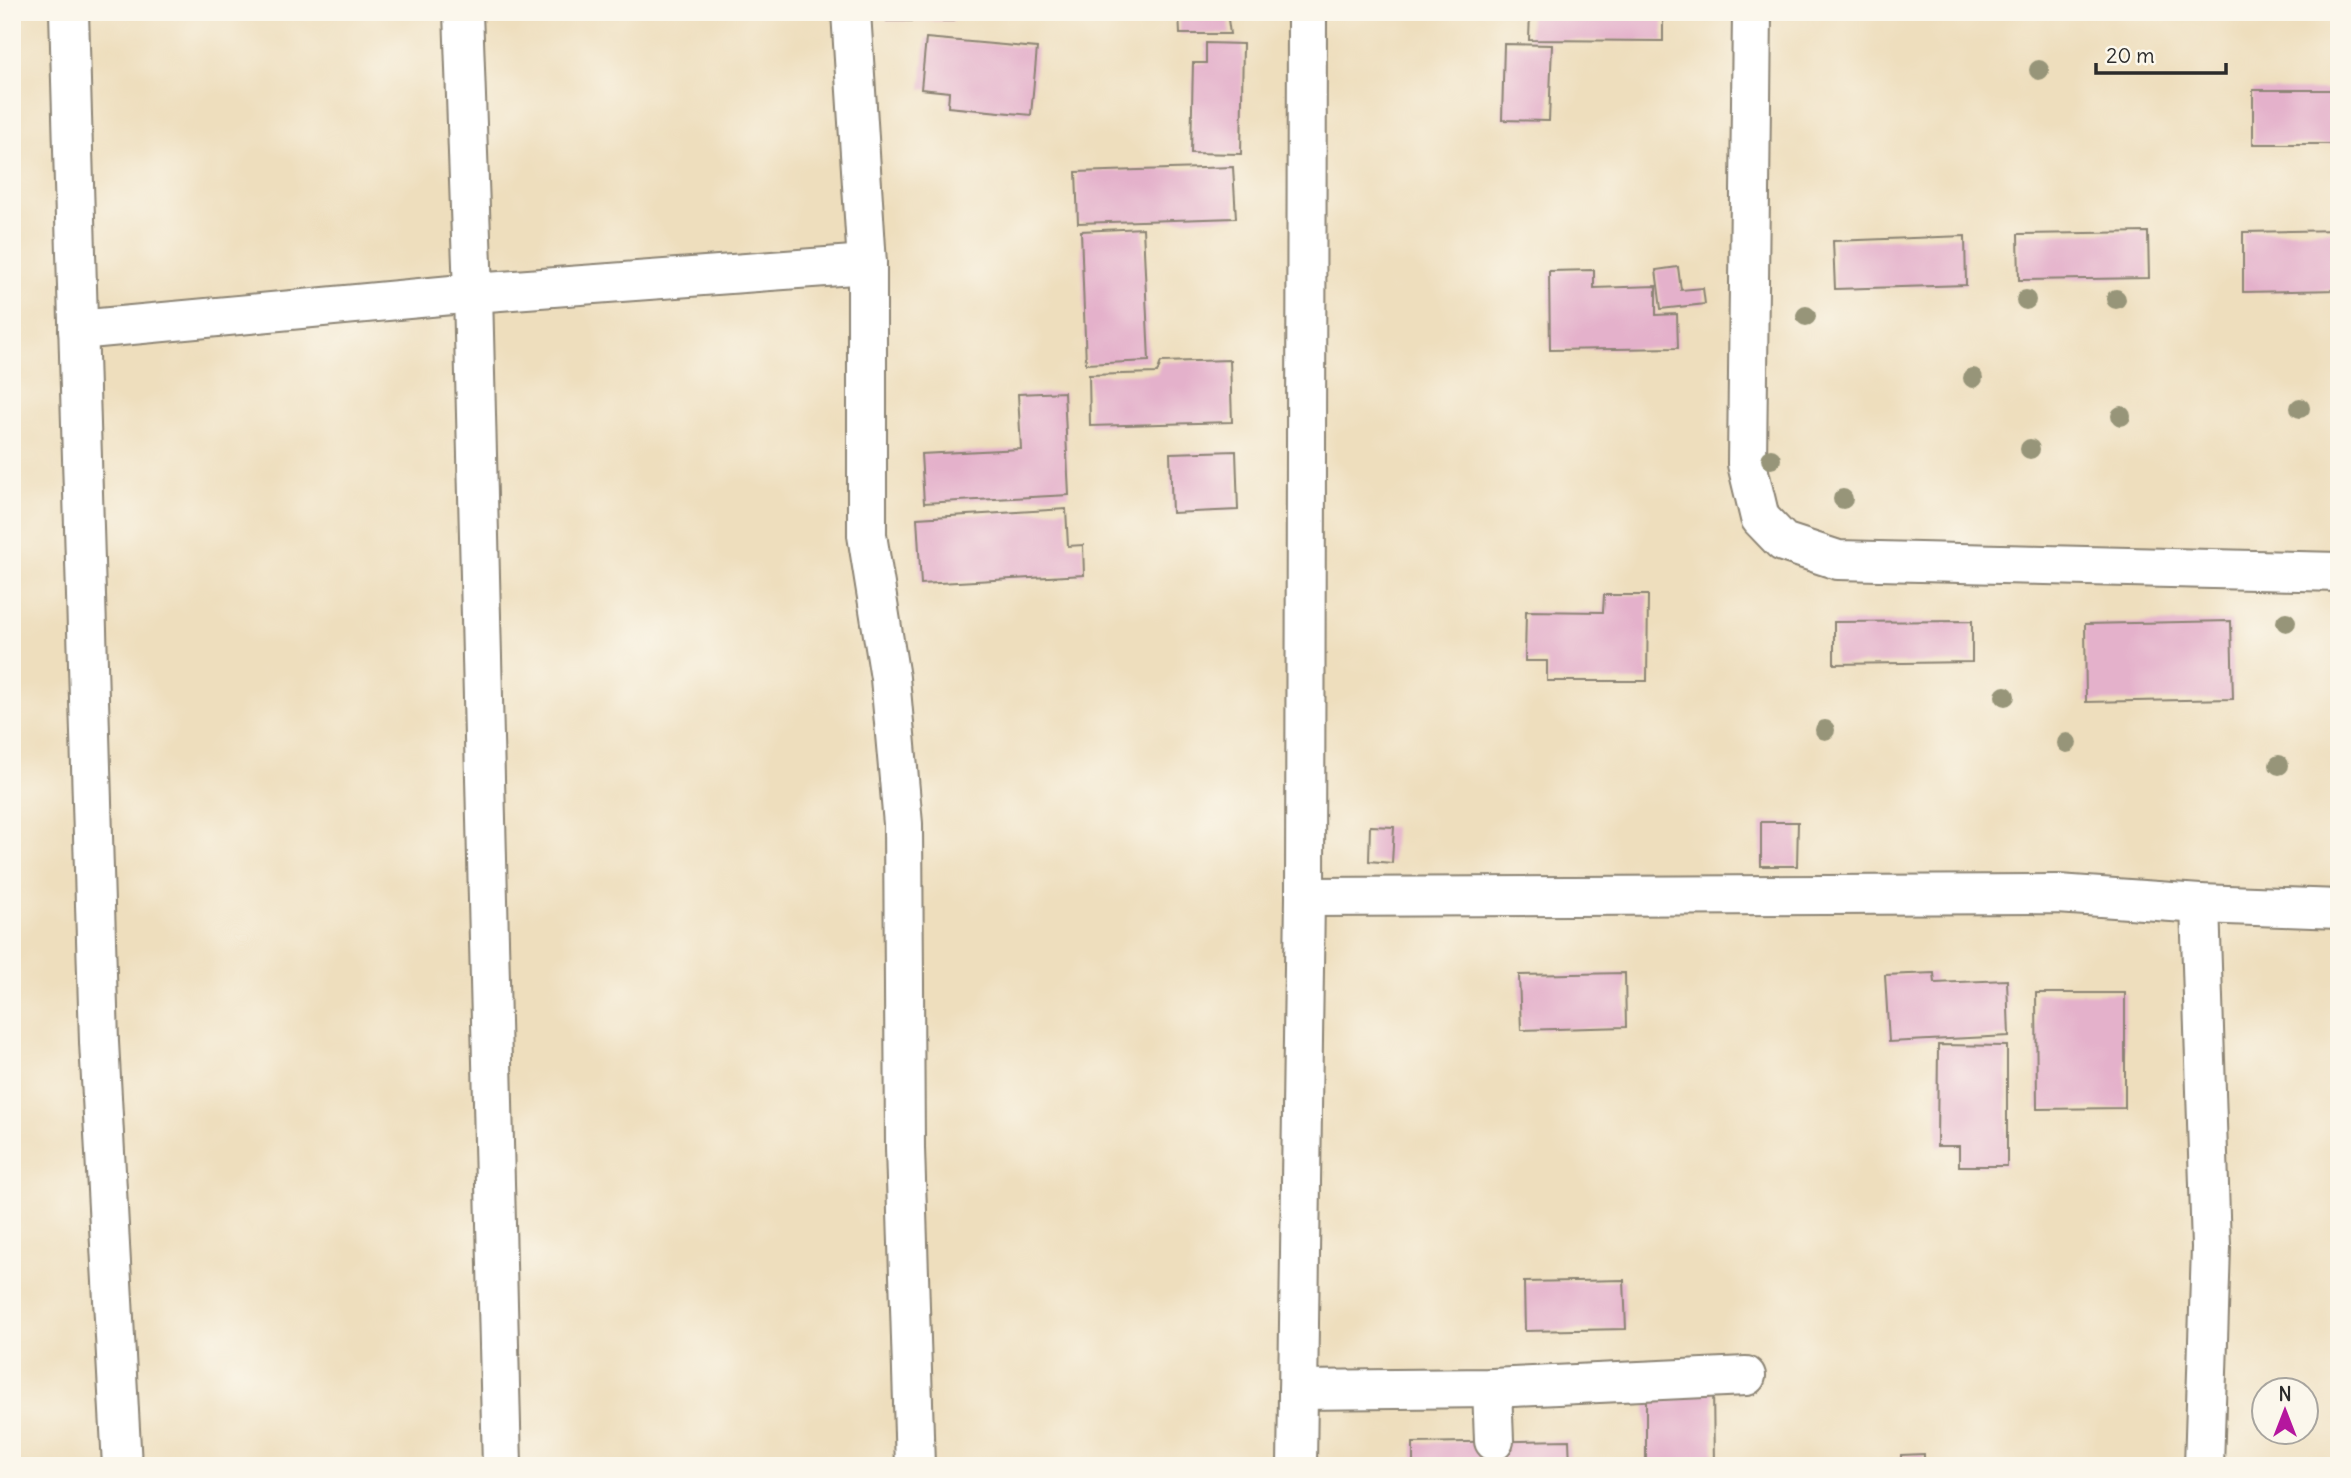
<svg xmlns="http://www.w3.org/2000/svg" width="2351" height="1478" font-family="Delius,sans-serif">
<style>
.building{fill:#e4b1cb}
.lines{fill:none;stroke-linecap:round;stroke-linejoin:round}
.minor-casing{stroke:#8c8474;stroke-width:42}
.minor{stroke:#fff;stroke-width:38}
.tree{fill:#979579}
</style>
<rect width="100%" height="100%" fill="#fbf7ec"/>
<filter id="ink" filterUnits="userSpaceOnUse"><feTurbulence type="fractalNoise" baseFrequency=".0143" numOctaves="2"/><feDisplacementMap in="SourceGraphic" scale="14" xChannelSelector="R" yChannelSelector="G"/><feConvolveMatrix kernelMatrix="1 2 1 2 8 2 1 2 1" color-interpolation-filters="sRGB"/></filter>
<filter id="wash" filterUnits="userSpaceOnUse"><feTurbulence type="fractalNoise" baseFrequency=".00686" numOctaves="4" result="noise"/><feDisplacementMap in="SourceGraphic" scale="28" xChannelSelector="R" yChannelSelector="G"/><feGaussianBlur stdDeviation="1.57" result="paint"/><feColorMatrix in="noise" values="0 0 0 0 0 0 0 0 0 0 0 0 0 0 0 0 0 1.4 0 .05"/><feComposite in="paint" operator="in"/></filter>
<g filter="url(#wash)">
<rect width="100%" height="100%" fill="#eedebd"/>
<g id="blocks">
<!-- building -->
<g class="building">
<rect x="887" y="12" width="67" height="9"/>
<polygon points="1179,12 1227,12 1230,34 1180,34"/>
<polygon points="1530,12 1663,12 1663,41 1529,40"/>
<polygon points="926,38 1037,48 1031,115 948,107 949,92 921,89"/>
<polygon points="1206,43 1243,44 1241,154 1191,153 1193,63 1206,63"/>
<polygon points="1504,44 1552,45 1549,121 1502,120"/>
<rect x="2253" y="90" width="86" height="54"/>
<polygon points="1233,167 1236,218 1078,223 1076,172"/>
<polygon points="1143,228 1149,361 1086,364 1081,231"/>
<polygon points="2339,230 2339,290 2243,292 2243,232"/>
<polygon points="2148,232 2149,278 2019,280 2018,234"/>
<polygon points="1965,236 1966,285 1835,289 1833,241"/>
<polygon points="1678,267 1681,290 1703,288 1705,304 1661,309 1656,270"/>
<polygon points="1594,270 1594,288 1656,286 1656,315 1677,314 1678,348 1550,350 1549,271"/>
<polygon points="1230,360 1232,422 1090,426 1089,375 1157,373 1161,362"/>
<polygon points="1064,392 1069,495 924,503 921,454 1021,449 1018,394"/>
<polygon points="1236,451 1238,510 1172,513 1170,453"/>
<polygon points="1066,509 1068,546 1083,545 1084,575 921,584 917,518"/>
<polygon points="1604,595 1648,595 1647,681 1547,681 1547,661 1525,661 1526,611 1603,612"/>
<polygon points="1972,621 1972,662 1834,664 1834,622"/>
<polygon points="2231,621 2233,699 2086,702 2085,624"/>
<polygon points="1761,822 1798,822 1797,866 1761,866"/>
<polygon points="1370,826 1394,827 1392,863 1369,861"/>
<polygon points="1625,973 1626,1027 1521,1030 1519,975"/>
<polygon points="1934,973 1935,983 2007,980 2009,1036 1889,1042 1885,975"/>
<polygon points="2036,993 2125,993 2125,1108 2037,1109"/>
<polygon points="1938,1045 2007,1046 2007,1166 1959,1166 1959,1146 1937,1146"/>
<polygon points="1624,1280 1626,1329 1525,1331 1524,1282"/>
<polygon points="1646,1386 1713,1386 1714,1466 1646,1466"/>
<polygon points="1569,1440 1570,1466 1413,1466 1413,1443"/>
<polygon points="1924,1454 1924,1466 1901,1466 1901,1455"/>
</g>
</g>
</g>
<g filter="url(#ink)">
<use href="#blocks" fill-opacity="0" stroke="#8c8474" stroke-width="2"/>
<g class="lines">
<defs>
<g id="minor">
<polyline points="69,12 99,1042 122,1466"/>
<polyline points="463,12 473,293 502,1466"/>
<polyline points="851,12 867,264 867,535 890,678 903,824 905,1148 915,1466"/>
<polyline points="1752,12 1747,464 1760,518 1783,542 1838,560 2339,572"/>
<polyline points="78,330 473,293 867,264"/>
<polyline points="1305,897 2058,894 2200,904 2339,909"/>
<polyline points="2200,904 2211,1247 2204,1466"/>
<polyline points="1492,1388 1494,1441"/>
<polyline points="1298,1390 1492,1388 1746,1376"/>
<polyline points="1297,1466 1305,897 1307,12"/>
</g>
</defs>
<!-- minor casing -->
<use href="#minor" class="minor-casing"/>
<!-- minor -->
<use href="#minor" class="minor"/>
</g>
<!-- trees -->
<g class="tree">
<circle cx="2039" cy="70" r="10"/>
<circle cx="2116" cy="299" r="10"/>
<circle cx="2026" cy="300" r="10"/>
<circle cx="1806" cy="316" r="10"/>
<circle cx="1973" cy="378" r="10"/>
<circle cx="2300" cy="408" r="10"/>
<circle cx="2121" cy="416" r="10"/>
<circle cx="2030" cy="449" r="10"/>
<circle cx="1771" cy="459" r="10"/>
<circle cx="1843" cy="499" r="10"/>
<circle cx="2286" cy="622" r="10"/>
<circle cx="2005" cy="696" r="10"/>
<circle cx="1825" cy="730" r="10"/>
<circle cx="2067" cy="743" r="10"/>
<circle cx="2279" cy="765" r="10"/>
</g>
</g>
<!-- margin -->
<rect width="2351" height="1478" fill="none" stroke="#fbf7ec" stroke-width="42"/>
<!-- north arrow -->
<g transform="translate(2285 1411)"><circle r="33" fill="#fbf7ec" stroke="#a8a59f" stroke-width="2"/>
<path d="M0-5L12 26L0 18L-12 26Z" fill="#b5179e"/>
<text y="-10" font-size="19" font-weight="bold" text-anchor="middle" fill="#2b2b2b">N</text>
</g>
<!-- scale -->
<path d="M2096 63v10h130v-10" fill="none" stroke="#2b2b2b" stroke-width="3.5"/>
<text x="2106" y="63" font-size="21" fill="#2b2b2b" stroke="#fbf7ec" stroke-width="5" paint-order="stroke">20 m</text>
</svg>
